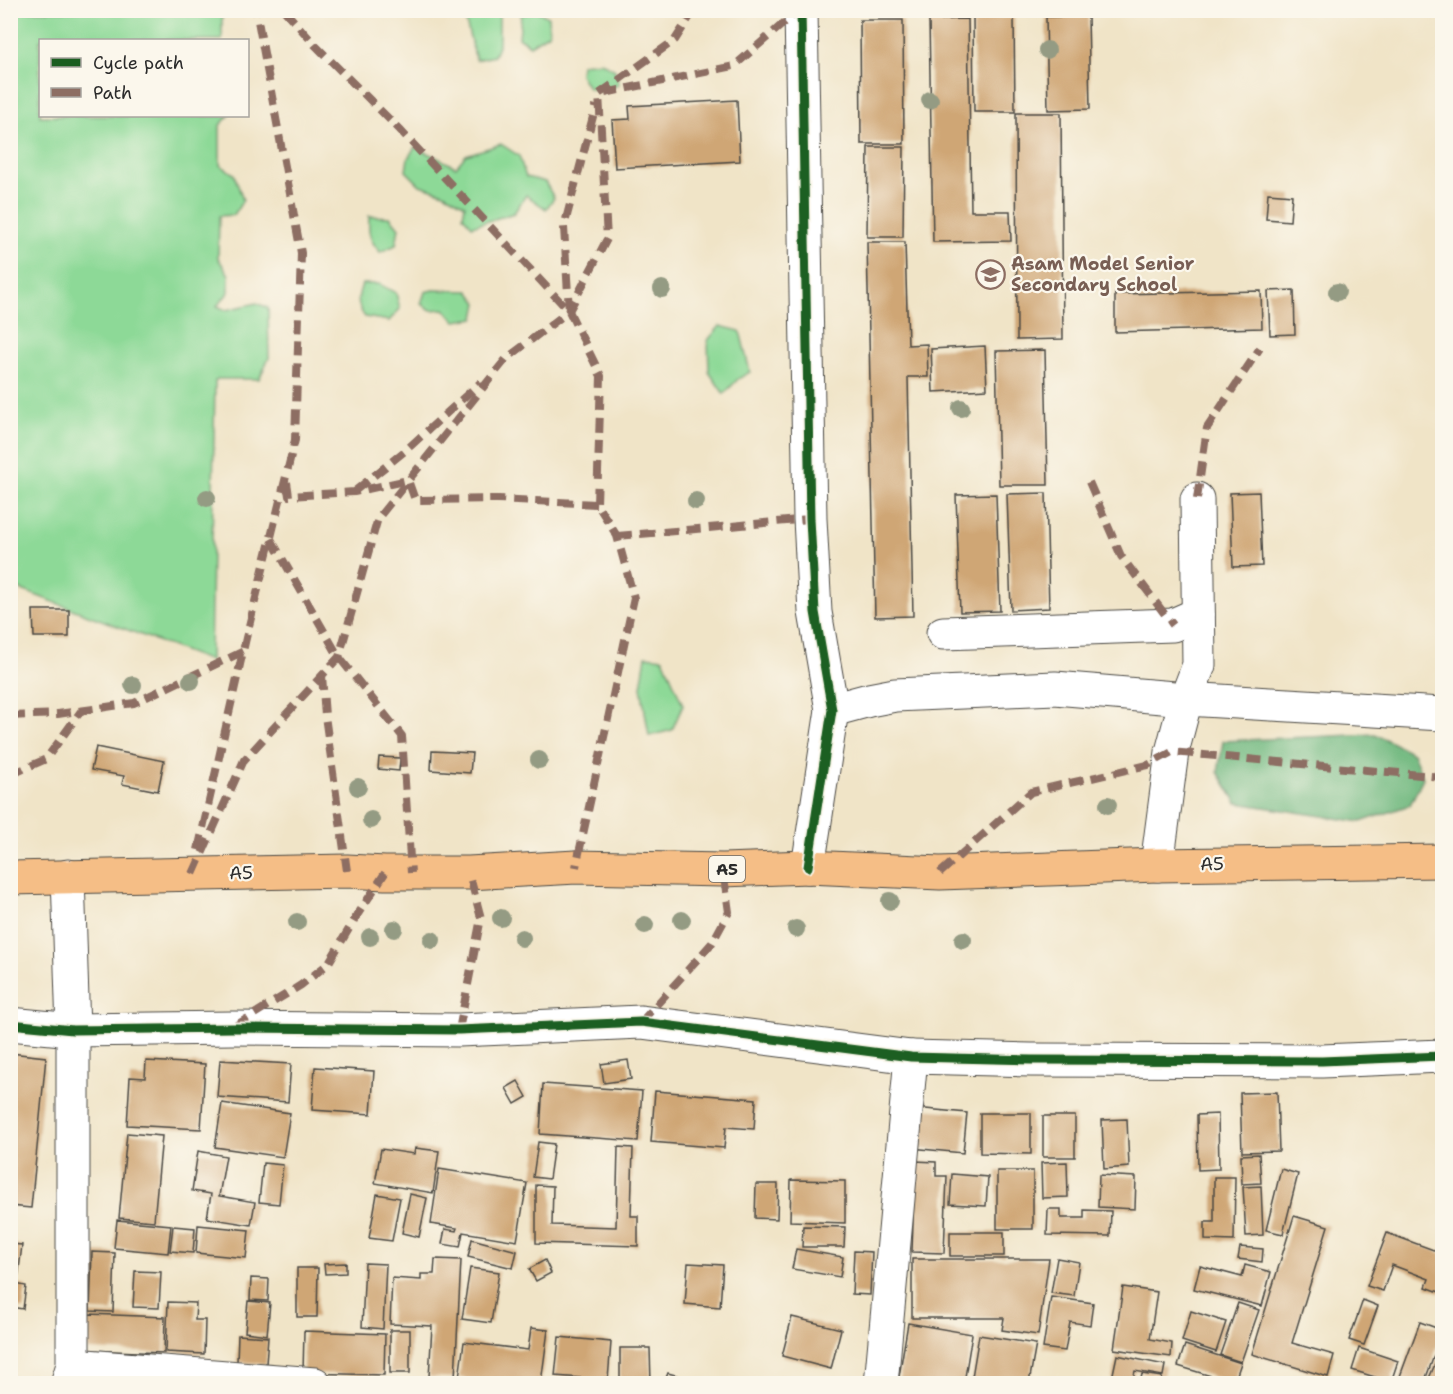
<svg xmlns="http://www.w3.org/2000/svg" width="1453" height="1394" font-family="'Shantell Sans',sans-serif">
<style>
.green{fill:#8dd997;stroke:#5c8261;stroke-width:1.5}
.forest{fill:#72b980;stroke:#4e7256;stroke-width:1.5}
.building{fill:#cfa675}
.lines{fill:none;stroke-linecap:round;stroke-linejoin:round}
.minor-casing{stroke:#494742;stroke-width:35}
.highway-casing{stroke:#494742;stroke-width:35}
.minor{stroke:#fff;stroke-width:33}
.highway{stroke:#f5be86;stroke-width:33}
.quiet{stroke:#8d6e63;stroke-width:8;stroke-dasharray:15 8;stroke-linecap:butt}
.cycleway-casing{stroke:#fbf7ec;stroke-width:13}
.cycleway{stroke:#1b5e20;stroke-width:9}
.tree{fill:#949b83}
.labels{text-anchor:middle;stroke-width:4.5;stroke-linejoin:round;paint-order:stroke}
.shield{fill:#fbf7ec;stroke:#696865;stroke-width:1.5}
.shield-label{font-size:16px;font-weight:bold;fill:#2b2b2b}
.education-label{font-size:18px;font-weight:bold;fill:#785e54;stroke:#fbf7ec;text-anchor:start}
.street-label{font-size:18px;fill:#2b2b2b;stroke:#fbf7ec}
</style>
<rect width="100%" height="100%" fill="#fbf7ec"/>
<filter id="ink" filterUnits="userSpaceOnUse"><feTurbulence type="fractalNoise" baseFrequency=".0167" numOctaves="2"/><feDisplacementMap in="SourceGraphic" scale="12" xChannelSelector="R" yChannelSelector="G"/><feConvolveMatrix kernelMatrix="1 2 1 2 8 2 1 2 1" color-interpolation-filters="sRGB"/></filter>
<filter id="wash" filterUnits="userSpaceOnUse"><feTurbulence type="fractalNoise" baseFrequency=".008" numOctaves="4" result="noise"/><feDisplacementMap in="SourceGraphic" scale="24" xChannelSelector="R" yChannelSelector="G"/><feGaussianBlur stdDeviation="1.35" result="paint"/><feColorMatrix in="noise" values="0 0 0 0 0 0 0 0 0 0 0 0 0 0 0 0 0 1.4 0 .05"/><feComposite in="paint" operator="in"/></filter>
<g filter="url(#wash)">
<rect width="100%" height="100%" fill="#f0e4c7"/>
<!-- green -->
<g class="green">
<polygon points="10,11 222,11 222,40 40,40 40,116 229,116 220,125 220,165 234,174 243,200 234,215 219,216 218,258 229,275 229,292 217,306 226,310 257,303 268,308 269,358 259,379 217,379 215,381 210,661 11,586"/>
<polygon points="463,11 499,11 499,44 494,56 476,60"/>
<polygon points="537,11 548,17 549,33 530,45 519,38 521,15"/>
<polygon points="601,62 615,70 619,84 605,92 588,88 580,74 581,64"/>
<polygon points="501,144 519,156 526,177 545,182 554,198 546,209 526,195 514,213 472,226 463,216 465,205 444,193 420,185 406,171 408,158 415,147 456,167 466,155"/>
<path d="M 369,216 L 390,217 L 399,228 L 396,245 L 380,252 C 369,240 368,233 369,216 Z"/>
<path d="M 362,284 L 379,284 L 396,293 L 400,309 L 389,321 L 365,317 C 356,305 357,298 362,284 Z"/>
<polygon points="433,290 469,291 478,303 475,318 456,321 444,309 431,310 421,304 425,292"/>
<polygon points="720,326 740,331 750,372 738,379 724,394 709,372 708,340"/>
<polygon points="646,656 663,658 683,705 672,730 649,736 641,687"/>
</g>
<!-- forest -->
<polygon class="forest" points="1375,734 1413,753 1423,778 1410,805 1361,822 1237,803 1218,772 1223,741"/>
<g id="blocks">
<!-- building -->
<g class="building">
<polygon points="1088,16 1090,109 1048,110 1046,17"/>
<polygon points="973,17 1014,17 1015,112 974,112"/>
<polygon points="968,19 971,211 1010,211 1011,241 933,242 929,20"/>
<polygon points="860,20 903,20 904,144 861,144"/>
<polygon points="737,100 740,161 615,168 612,120 630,119 629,106"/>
<polygon points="1016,113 1061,113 1063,339 1017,340"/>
<polygon points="868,147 904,147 903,237 867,237"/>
<polygon points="1268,193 1292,195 1290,221 1266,219"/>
<polygon points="867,242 905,242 908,345 927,344 928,377 908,377 913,616 875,617"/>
<polygon points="1294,290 1295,334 1270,335 1268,291"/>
<polygon points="1261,291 1262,328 1115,332 1115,294"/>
<polygon points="985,346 987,389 933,392 931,349"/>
<polygon points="1045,350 1048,485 999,485 996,351"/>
<polygon points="1259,492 1262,566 1233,567 1230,493"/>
<polygon points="1046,493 1049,608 1011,610 1007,494"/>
<polygon points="996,494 1000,611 960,612 956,495"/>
<polygon points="33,610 69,610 69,637 34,637"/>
<polygon points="96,747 164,761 158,791 122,784 124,776 91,770"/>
<polygon points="432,751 472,753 470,773 431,770"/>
<polygon points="379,757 400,758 399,771 378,769"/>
<polygon points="10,1053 46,1057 31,1208 10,1206"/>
<polygon points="220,1060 291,1064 288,1102 217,1097"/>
<polygon points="628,1060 631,1079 604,1083 601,1064"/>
<polygon points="146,1061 205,1064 201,1129 127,1125 130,1077 145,1078"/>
<polygon points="315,1067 374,1071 371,1114 312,1110"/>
<polygon points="518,1081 527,1097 515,1104 506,1088"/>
<polygon points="543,1084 642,1091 638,1141 540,1134"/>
<polygon points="655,1091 756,1099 754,1129 726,1127 724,1148 651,1142"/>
<polygon points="1277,1092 1279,1151 1242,1152 1240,1093"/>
<polygon points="222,1103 290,1113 283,1157 215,1147"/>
<polygon points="915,1108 967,1113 963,1153 911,1148"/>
<polygon points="980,1113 1031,1113 1031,1154 980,1153"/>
<polygon points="1218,1114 1219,1169 1198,1170 1197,1115"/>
<rect x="1043" y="1116" width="32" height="41"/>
<polygon points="1127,1119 1129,1167 1104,1169 1102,1120"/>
<polygon points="127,1133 162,1136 154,1221 119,1218"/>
<polygon points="538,1142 554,1144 549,1179 533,1177"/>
<polygon points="618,1147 633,1148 631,1216 638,1216 638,1246 536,1243 536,1185 553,1186 552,1225 616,1227"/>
<polygon points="415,1148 439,1151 433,1193 375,1183 381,1149 414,1154"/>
<polygon points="198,1151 226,1156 219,1196 255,1202 251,1225 207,1218 211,1194 192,1191"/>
<polygon points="1259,1154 1261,1183 1242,1184 1241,1155"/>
<polygon points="915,1161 936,1162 936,1176 947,1176 944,1253 912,1252"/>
<polygon points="1067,1162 1068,1197 1042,1198 1041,1163"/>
<polygon points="263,1163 283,1165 279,1204 259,1202"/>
<polygon points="439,1169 527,1183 517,1241 463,1232 460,1247 442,1244 445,1229 456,1231 457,1228 431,1224"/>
<polygon points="1281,1169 1298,1174 1283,1234 1266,1230"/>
<rect x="997" y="1171" width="36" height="58"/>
<polygon points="952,1174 988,1177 986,1206 950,1204"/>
<polygon points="1099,1175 1136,1177 1135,1209 1098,1207"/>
<polygon points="1214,1177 1235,1177 1234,1241 1205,1240 1205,1222 1214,1222"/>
<polygon points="791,1180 845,1181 845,1223 790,1221"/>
<polygon points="756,1184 778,1184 777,1219 755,1218"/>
<polygon points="1261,1186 1263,1235 1246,1236 1243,1187"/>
<polygon points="377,1194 400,1198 392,1241 369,1238"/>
<polygon points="410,1194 427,1198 419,1237 402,1233"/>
<polygon points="1048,1209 1061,1209 1061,1218 1084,1218 1084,1210 1111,1211 1110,1236 1047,1235"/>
<polygon points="1294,1216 1328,1226 1292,1343 1334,1355 1328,1377 1252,1354"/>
<polygon points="117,1220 171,1225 168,1253 114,1248"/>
<polygon points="198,1225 249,1230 246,1258 196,1253"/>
<polygon points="173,1226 195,1228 193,1253 170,1251"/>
<polygon points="803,1226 845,1227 844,1247 802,1247"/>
<rect x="950" y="1232" width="54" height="24"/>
<polygon points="1387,1233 1442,1253 1442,1293 1426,1287 1429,1279 1392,1265 1383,1291 1367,1286"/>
<polygon points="472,1239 517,1251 513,1268 468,1257"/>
<polygon points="10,1244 22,1245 18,1278 10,1277"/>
<polygon points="1240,1247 1263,1249 1262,1262 1238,1259"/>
<polygon points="796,1249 843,1257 840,1277 792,1269"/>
<polygon points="854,1251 872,1252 870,1295 852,1294"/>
<polygon points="92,1252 115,1253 113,1312 90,1311"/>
<polygon points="1057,1258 1079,1262 1074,1296 1051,1293"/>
<polygon points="435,1259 461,1260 455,1378 429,1377 432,1326 390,1324 392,1278 421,1280 421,1274 434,1274"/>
<polygon points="912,1259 1049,1259 1038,1335 1002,1330 1004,1318 912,1318"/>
<polygon points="545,1260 551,1273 536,1281 529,1269"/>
<polygon points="346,1263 346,1273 325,1274 324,1264"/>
<polygon points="365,1263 386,1264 383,1329 362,1327"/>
<polygon points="688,1263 723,1265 720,1307 685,1304"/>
<polygon points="1245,1265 1271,1272 1262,1306 1194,1289 1200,1266 1242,1277"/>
<polygon points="297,1268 318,1268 317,1317 297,1317"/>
<polygon points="470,1268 499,1272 491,1323 462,1319"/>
<polygon points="135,1271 161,1272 159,1308 133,1307"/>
<polygon points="251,1278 269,1279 268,1301 250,1300"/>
<polygon points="10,1283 26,1286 23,1309 10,1307"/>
<polygon points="1123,1287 1157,1292 1150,1339 1172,1343 1171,1357 1114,1349"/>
<polygon points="1051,1297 1093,1303 1090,1325 1070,1322 1065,1351 1043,1348"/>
<polygon points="1363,1300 1378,1306 1364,1345 1349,1340"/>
<polygon points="248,1301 270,1303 267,1335 245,1332"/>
<polygon points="168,1302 196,1303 195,1320 205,1320 204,1354 166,1352"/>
<polygon points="1238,1303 1259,1310 1241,1362 1220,1355"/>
<polygon points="1191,1311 1226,1322 1216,1352 1182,1341"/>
<polygon points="88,1314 165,1317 164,1353 87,1350"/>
<polygon points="792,1317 841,1329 831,1369 782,1356"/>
<polygon points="1420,1322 1442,1330 1442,1334 1424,1383 1413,1383 1399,1379"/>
<polygon points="908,1323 972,1334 964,1383 898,1383"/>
<polygon points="531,1328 548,1330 541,1383 506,1383 459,1378 464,1342 528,1350"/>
<rect x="390" y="1330" width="20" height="43"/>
<polygon points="304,1331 385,1334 384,1375 303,1373"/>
<polygon points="238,1335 268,1337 266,1364 237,1362"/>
<polygon points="979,1335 1036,1344 1029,1383 971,1383"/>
<polygon points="559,1337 611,1342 608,1380 555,1376"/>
<polygon points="1185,1345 1241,1363 1234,1383 1178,1366"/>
<polygon points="620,1348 650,1348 651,1383 620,1383"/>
<polygon points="1359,1348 1398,1361 1391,1382 1352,1370"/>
<polygon points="1117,1355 1165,1365 1163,1376 1135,1371 1132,1383 1111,1383"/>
<polygon points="1439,1355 1442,1357 1442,1383 1427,1383"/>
<polygon points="668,1373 697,1381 696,1383 664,1383"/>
<polygon points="1142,1374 1162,1377 1161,1383 1140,1383"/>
</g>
</g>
</g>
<g filter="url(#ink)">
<use href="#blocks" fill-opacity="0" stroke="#494742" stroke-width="1.5"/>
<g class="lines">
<defs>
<g id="minor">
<polyline points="801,10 810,519 815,612 832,710 808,867"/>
<polyline points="943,633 1173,625 1198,614"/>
<polyline points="832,710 869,700 895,695 1055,688 1186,699 1442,714"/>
<polyline points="1157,865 1172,752 1186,699 1199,665 1197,499"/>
<polyline points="10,1024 73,1030 233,1028 459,1030 641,1022 911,1057 1031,1060 1322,1061 1442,1056"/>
<polyline points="73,1365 315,1384"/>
<polyline points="67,1384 73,1365 73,1030 68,876"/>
<polyline points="881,1384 911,1057"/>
</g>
<polyline id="highway" points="10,878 347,871 385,873 469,873 576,867 723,870 808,867 940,873 1157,865 1442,861"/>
</defs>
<!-- minor casing -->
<use href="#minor" class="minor-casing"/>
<!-- highway casing -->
<use href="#highway" class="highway-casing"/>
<!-- minor -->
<use href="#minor" class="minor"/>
<!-- highway -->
<use href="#highway" class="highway"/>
<!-- quiet -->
<g class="quiet">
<polyline points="284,10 315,45 400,130 569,311 601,376 597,504 617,536 634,598 576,867"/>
<polyline points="605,93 734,66 799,10"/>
<polyline points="569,311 564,227 596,105"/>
<polyline points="287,482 289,496 354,492 408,480 415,500 497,499 597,504"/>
<polyline points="1089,482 1121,556 1173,625"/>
<polyline points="356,490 406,450 481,382"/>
<polyline points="1197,499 1207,428 1260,348"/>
<polyline points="617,536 810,519"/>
<polyline points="271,539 339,657 402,736 411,873"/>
<polyline points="322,675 325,716 347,871"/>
<polyline points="10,716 58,714 134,703 244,651"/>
<polyline points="10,775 46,759 81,711"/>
<polyline points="198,850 246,638 295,440 301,253 256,10"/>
<polyline points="940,873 1031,792 1148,765 1172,752 1442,777"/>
<polyline points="193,874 244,760 339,657 378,518 506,359 569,311 607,239 599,94 675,40 694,10"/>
<polyline points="641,1022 712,943 729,912 723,870"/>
<polyline points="235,1026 301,985 328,964 356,917 385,873"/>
<polyline points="459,1030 481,918 469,873"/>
<polyline points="290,1384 291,1382"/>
</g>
<defs>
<g id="cycleway">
<polyline points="801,10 810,519 815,612 832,710 808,867"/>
<polyline points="10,1024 73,1030 233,1028 459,1030 641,1022 911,1057 1031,1060 1322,1061 1442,1056"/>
</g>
</defs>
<!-- cycleway casing -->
<use href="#cycleway" class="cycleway-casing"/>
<!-- cycleway -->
<use href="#cycleway" class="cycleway"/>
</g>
<!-- trees -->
<g class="tree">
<circle cx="1047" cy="50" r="9"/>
<circle cx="930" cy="100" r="9"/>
<circle cx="662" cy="289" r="9"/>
<circle cx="1337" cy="292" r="9"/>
<circle cx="961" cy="408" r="9"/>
<circle cx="207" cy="498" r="9"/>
<circle cx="696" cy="501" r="9"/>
<circle cx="191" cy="681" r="9"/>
<circle cx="133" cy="685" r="9"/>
<circle cx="539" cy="760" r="9"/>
<circle cx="358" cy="787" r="9"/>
<circle cx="1108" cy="805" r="9"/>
<circle cx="371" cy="820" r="9"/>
<circle cx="890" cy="901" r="9"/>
<circle cx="501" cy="918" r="9"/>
<circle cx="682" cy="920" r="9"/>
<circle cx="297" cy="922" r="9"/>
<circle cx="645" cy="925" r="9"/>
<circle cx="394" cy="929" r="9"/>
<circle cx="796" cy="929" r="9"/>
<circle cx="370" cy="937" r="9"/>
<circle cx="522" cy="938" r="9"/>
<circle cx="432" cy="940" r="9"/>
<circle cx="963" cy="940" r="9"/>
</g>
</g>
<!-- icons -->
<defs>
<symbol id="school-ring" viewBox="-11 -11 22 22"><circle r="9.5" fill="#fbf7ec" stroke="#8d6e63" stroke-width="1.5"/><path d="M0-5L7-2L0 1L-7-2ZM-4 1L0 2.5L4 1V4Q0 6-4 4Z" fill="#8d6e63"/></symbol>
</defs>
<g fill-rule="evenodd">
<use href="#school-ring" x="974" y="258" width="33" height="33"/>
</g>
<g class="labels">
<!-- shield labels -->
<rect class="shield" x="709" y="856" width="36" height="26" rx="4.5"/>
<g class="shield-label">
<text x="727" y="875">A5</text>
</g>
<!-- education labels -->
<g class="education-label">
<text x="1011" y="270">Asam Model Senior<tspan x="1011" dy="21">Secondary School</tspan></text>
</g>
<!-- street labels -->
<g class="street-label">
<text transform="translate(1212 864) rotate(-1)" y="6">A5</text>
<text transform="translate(241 873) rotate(-1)" y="6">A5</text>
</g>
</g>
<!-- margin -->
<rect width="1453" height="1394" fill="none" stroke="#fbf7ec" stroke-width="36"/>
<!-- legend -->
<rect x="39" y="39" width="210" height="78" fill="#fbf7ec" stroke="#a8a59f" stroke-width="1.5"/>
<rect x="51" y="58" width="30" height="9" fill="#1b5e20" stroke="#a8a59f" stroke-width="1.5"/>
<text x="93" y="69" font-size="18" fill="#2b2b2b">Cycle path</text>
<rect x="51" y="88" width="30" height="9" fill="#8d6e63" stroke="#a8a59f" stroke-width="1.5"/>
<text x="93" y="99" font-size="18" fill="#2b2b2b">Path</text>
</svg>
